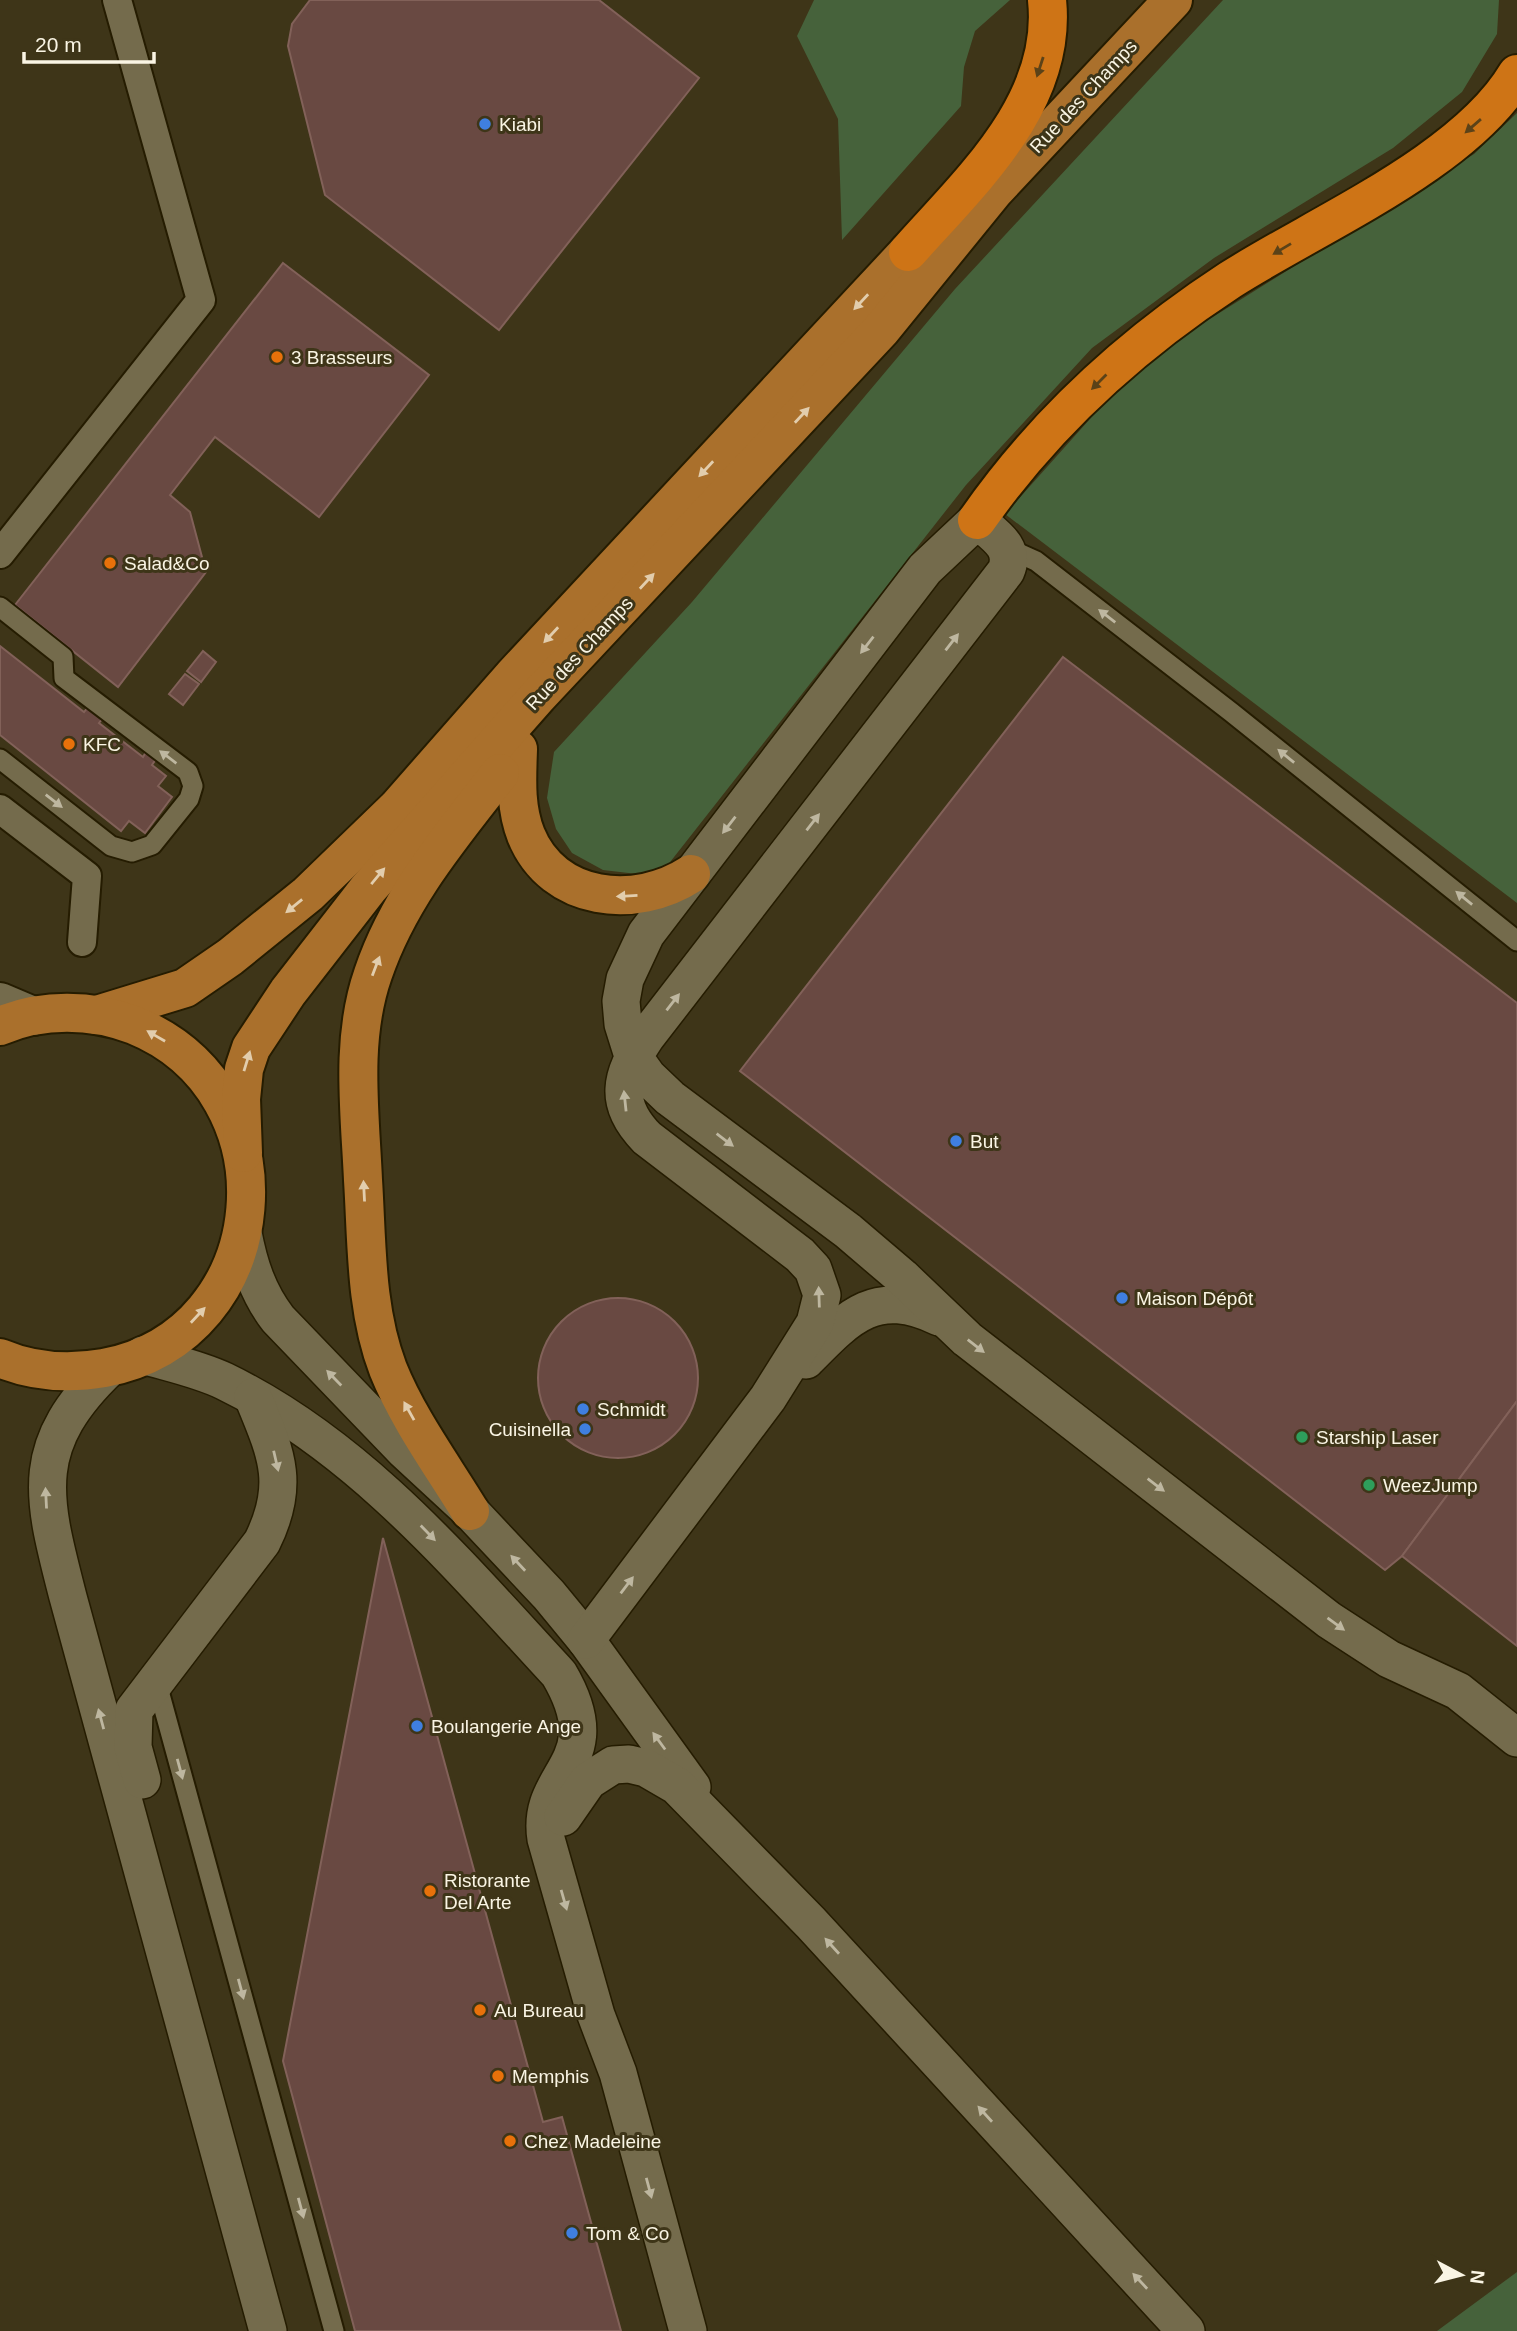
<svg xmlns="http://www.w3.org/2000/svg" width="1517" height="2331" font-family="Helvetica,sans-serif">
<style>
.green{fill:#46623b}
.building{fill:#694942;stroke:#826159;stroke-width:2}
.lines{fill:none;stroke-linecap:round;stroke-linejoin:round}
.service-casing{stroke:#251c01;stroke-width:23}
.pedestrian-casing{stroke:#251c01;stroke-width:32}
.minor-casing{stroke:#251c01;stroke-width:40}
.tertiary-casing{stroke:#251c01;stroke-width:42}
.primary-casing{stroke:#251c01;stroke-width:42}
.motorway-casing{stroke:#251c01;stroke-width:42}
.service{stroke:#746b4c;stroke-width:19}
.pedestrian{stroke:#746b4c;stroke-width:28}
.minor{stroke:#746b4c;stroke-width:37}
.tertiary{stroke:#746b4c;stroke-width:38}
.primary{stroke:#aa702c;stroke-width:38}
.motorway{stroke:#ce7416;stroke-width:38}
.oneway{fill:#5b4218}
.oneway2{fill:#e2cdad}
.oneway3{fill:#beb7a0}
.shop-dot{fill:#3f7fe0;stroke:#3e3518;stroke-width:2.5}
.food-dot{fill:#e8710a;stroke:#3e3518;stroke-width:2.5}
.leisure-dot{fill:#2e9e5b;stroke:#3e3518;stroke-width:2.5}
.labels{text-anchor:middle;stroke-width:6;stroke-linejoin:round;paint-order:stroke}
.street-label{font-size:19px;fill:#faf5e4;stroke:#3e3518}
.poi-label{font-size:19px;fill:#faf5e4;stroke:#3e3518;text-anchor:start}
</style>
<rect width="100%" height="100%" fill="#3e3518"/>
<!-- green -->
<g class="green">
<polygon points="814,0 1010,0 975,31 964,67 961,106 842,240 838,119 797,36"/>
<polygon points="1223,0 1499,0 1497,34 1462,92 1393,148 1214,258 1092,348 966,485 667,866 637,874 603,870 572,853 556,829 547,798 554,752 692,602 955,289"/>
<polygon points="1517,113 1517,903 1005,514 1114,392 1176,340 1474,154"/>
<polygon points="1517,2272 1517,2331 1437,2331"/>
</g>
<!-- building -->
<g class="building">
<polygon points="310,0 599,0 699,78 499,330 325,195 288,46 292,24"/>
<polygon points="283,263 429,375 319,517 215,437 170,495 190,512 206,572 118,687 15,605"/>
<polygon points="0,646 84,712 88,707 103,718 99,723 143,757 146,752 156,759 152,765 166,776 158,786 172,797 145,833 129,821 121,831 0,735"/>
<polygon points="203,651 216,662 201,682 187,671"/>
<polygon points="1063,657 1517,1003 1517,1401 1402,1556 1385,1570 740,1071"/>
<polygon points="185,674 199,684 183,705 169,694"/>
<circle cx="618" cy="1378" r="80"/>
<polygon points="1517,1401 1517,1646 1402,1556"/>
<polygon points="383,1538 543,2122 562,2117 621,2331 355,2331 283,2061"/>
</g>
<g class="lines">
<defs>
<g id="service">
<polyline points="1007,548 1036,561 1231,712 1517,941"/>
<polyline points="0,607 63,657 64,678 188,772 193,786 189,799 152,845 132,852 111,846 0,759"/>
<polyline points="156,1680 334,2331"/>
</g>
<g id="pedestrian">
<polyline points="0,554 201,300 117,0"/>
<polyline points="0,809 87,876 82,942"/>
</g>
<g id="minor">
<path d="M 243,1233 C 249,1265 258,1293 278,1319 L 404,1450 L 470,1511 L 549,1595 L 586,1640 L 692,1787"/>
<path d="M 143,1355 C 170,1363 199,1369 224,1381 C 360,1447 459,1566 559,1674 C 612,1764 535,1771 546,1839 L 596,2015 L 618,2073 L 688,2331"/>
<path d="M 806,1360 C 849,1316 876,1287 939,1317"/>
<path d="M 110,1367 C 27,1446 42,1496 68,1597 L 268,2331"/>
<path d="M 586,1640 L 768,1398 L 815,1323 L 822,1295 L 813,1269 L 800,1255 L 647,1138 C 613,1103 620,1076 646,1037 L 1006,571 C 1016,547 994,535 977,520 L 925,569 L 646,934 L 625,979 L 621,1001 L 623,1024 L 633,1056 L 648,1077 L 670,1098 L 848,1231 L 902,1277 L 967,1339 L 1329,1620 L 1389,1659 L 1458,1691 L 1517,1738"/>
<path d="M 142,1780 L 133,1747 L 134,1710 L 262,1542 C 291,1484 276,1453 253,1397"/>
<polyline points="563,1817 588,1781 613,1765 629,1764 646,1768 677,1786 811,1923 1186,2331"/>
</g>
<polyline id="tertiary" points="0,1002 33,1016"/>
<g id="primary">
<path d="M 518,749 C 517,779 515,807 526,835 C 553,902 636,910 691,874"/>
<polyline points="97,1015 185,988 230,957 308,894 397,808 513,676 908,252 934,232"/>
<path d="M 0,1026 C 42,1008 92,1009 134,1025 C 297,1091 278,1335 104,1368 C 69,1374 33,1372 0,1358"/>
<polyline points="243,1153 241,1099 244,1069 251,1048 288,992 368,889 538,696 881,330 994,191 1173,0"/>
<path d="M 470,1511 C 442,1465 408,1419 388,1369 C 365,1309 367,1242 363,1180 C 360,1112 350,1040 373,974 C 399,897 451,836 500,773"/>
</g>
<g id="motorway">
<path d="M 908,252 C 970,182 1058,103 1047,0"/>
<path d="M 977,520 C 1044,424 1132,344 1230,280 C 1316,225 1465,162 1517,74"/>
</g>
</defs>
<!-- service casing -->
<use href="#service" class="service-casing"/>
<!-- pedestrian casing -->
<use href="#pedestrian" class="pedestrian-casing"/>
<!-- minor casing -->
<use href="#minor" class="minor-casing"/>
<!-- tertiary casing -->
<use href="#tertiary" class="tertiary-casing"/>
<!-- primary casing -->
<use href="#primary" class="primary-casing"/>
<!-- motorway casing -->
<use href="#motorway" class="motorway-casing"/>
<!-- service -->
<use href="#service" class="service"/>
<!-- pedestrian -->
<use href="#pedestrian" class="pedestrian"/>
<!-- minor -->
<use href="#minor" class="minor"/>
<!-- tertiary -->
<use href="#tertiary" class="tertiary"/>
<!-- primary -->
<use href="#primary" class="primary"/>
<!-- motorway -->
<use href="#motorway" class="motorway"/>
</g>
<!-- one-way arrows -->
<defs><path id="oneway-solid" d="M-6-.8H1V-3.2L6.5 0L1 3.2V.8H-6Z" transform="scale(1.75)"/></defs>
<g class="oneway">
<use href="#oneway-solid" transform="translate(1040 67) rotate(108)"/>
<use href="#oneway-solid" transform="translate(1473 126) rotate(139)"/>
<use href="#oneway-solid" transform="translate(1282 249) rotate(149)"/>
<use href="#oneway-solid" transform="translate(1099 382) rotate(135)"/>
</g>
<g class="oneway2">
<use href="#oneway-solid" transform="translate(861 302) rotate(133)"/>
<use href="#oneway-solid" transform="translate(802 415) rotate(-47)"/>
<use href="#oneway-solid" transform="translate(706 469) rotate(133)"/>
<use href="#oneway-solid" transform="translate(647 581) rotate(-47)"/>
<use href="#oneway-solid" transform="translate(551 635) rotate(133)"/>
<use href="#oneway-solid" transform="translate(378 876) rotate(-50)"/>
<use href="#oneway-solid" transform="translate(627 896) rotate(177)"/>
<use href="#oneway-solid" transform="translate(294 906) rotate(141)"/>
<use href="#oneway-solid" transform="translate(376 966) rotate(-69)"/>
<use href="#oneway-solid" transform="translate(156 1036) rotate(-150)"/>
<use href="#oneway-solid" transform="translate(247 1061) rotate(-73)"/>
<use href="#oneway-solid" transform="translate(364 1191) rotate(-93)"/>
<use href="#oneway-solid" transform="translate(198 1315) rotate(-47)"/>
<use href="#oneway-solid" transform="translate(409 1411) rotate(-119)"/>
</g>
<g class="oneway3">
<use href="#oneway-solid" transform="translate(1107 616) rotate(-142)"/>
<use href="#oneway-solid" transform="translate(952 642) rotate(-52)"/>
<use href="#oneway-solid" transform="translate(867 645) rotate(128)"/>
<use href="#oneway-solid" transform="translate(1286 756) rotate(-141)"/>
<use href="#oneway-solid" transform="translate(168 757) rotate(-143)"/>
<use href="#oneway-solid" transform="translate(54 801) rotate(38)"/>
<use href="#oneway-solid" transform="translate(813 822) rotate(-52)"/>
<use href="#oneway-solid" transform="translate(729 825) rotate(128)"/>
<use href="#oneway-solid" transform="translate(1464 898) rotate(-141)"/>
<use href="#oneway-solid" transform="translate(673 1002) rotate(-52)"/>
<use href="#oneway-solid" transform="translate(625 1101) rotate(-96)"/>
<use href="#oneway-solid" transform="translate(725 1140) rotate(37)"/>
<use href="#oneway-solid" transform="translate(819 1297) rotate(-92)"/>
<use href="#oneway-solid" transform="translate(976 1346) rotate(38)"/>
<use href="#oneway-solid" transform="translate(334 1378) rotate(-134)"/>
<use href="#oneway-solid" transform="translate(276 1461) rotate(77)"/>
<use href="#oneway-solid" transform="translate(1156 1485) rotate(37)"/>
<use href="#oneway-solid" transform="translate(46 1498) rotate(-93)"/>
<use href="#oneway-solid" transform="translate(428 1533) rotate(46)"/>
<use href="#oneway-solid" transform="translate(518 1563) rotate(-133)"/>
<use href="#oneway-solid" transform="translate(627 1585) rotate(-53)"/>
<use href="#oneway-solid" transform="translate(1336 1624) rotate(36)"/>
<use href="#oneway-solid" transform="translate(101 1719) rotate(-105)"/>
<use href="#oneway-solid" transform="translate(659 1741) rotate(-126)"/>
<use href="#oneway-solid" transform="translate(180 1769) rotate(75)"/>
<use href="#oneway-solid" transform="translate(564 1900) rotate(74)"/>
<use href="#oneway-solid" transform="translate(832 1946) rotate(-132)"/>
<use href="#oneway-solid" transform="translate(241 1989) rotate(75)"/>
<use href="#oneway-solid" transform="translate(985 2114) rotate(-132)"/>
<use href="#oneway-solid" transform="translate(649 2188) rotate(75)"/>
<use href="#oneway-solid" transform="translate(301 2208) rotate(75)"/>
<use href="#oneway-solid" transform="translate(1140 2281) rotate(-133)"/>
</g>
<!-- markers -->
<g class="shop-dot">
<circle cx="485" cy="124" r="7"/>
<circle cx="956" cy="1141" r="7"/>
<circle cx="1122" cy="1298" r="7"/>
<circle cx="583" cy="1409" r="7"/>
<circle cx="585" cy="1429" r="7"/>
<circle cx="417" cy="1726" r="7"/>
<circle cx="572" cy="2233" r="7"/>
</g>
<g class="food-dot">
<circle cx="277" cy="357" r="7"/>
<circle cx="110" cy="563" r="7"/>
<circle cx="69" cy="744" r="7"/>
<circle cx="430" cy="1891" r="7"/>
<circle cx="480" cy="2010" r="7"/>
<circle cx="498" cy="2076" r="7"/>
<circle cx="510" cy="2141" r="7"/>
</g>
<g class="leisure-dot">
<circle cx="1302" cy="1437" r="7"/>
<circle cx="1369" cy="1485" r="7"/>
</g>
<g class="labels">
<!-- street labels -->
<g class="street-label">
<text transform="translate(1083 96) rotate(-47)" y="7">Rue des Champs</text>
<text transform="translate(579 653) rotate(-47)" y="7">Rue des Champs</text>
</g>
<!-- poi labels -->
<g class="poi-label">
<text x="499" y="131">Kiabi</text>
<text x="291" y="364">3 Brasseurs</text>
<text x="124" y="570">Salad&amp;Co</text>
<text x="83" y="751">KFC</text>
<text x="970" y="1148">But</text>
<text x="1136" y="1305">Maison Dépôt</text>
<text x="597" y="1416">Schmidt</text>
<text x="571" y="1436" text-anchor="end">Cuisinella</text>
<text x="1316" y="1444">Starship Laser</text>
<text x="1383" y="1492">WeezJump</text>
<text x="431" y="1733">Boulangerie Ange</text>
<text x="444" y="1887">Ristorante<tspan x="444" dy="22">Del Arte</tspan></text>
<text x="494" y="2017">Au Bureau</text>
<text x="512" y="2083">Memphis</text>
<text x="524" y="2148">Chez Madeleine</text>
<text x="586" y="2240">Tom &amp; Co</text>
</g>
</g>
<!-- north arrow -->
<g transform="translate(1461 2275) rotate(97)" stroke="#3e3518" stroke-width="5" paint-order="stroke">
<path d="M0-5L12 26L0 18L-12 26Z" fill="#faf5e4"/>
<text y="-10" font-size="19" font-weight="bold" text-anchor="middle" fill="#faf5e4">N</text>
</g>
<!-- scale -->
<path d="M24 52v10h130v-10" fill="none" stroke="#faf5e4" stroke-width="3.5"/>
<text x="35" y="52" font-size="21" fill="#faf5e4" stroke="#3e3518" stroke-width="5" paint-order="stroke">20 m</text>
</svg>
